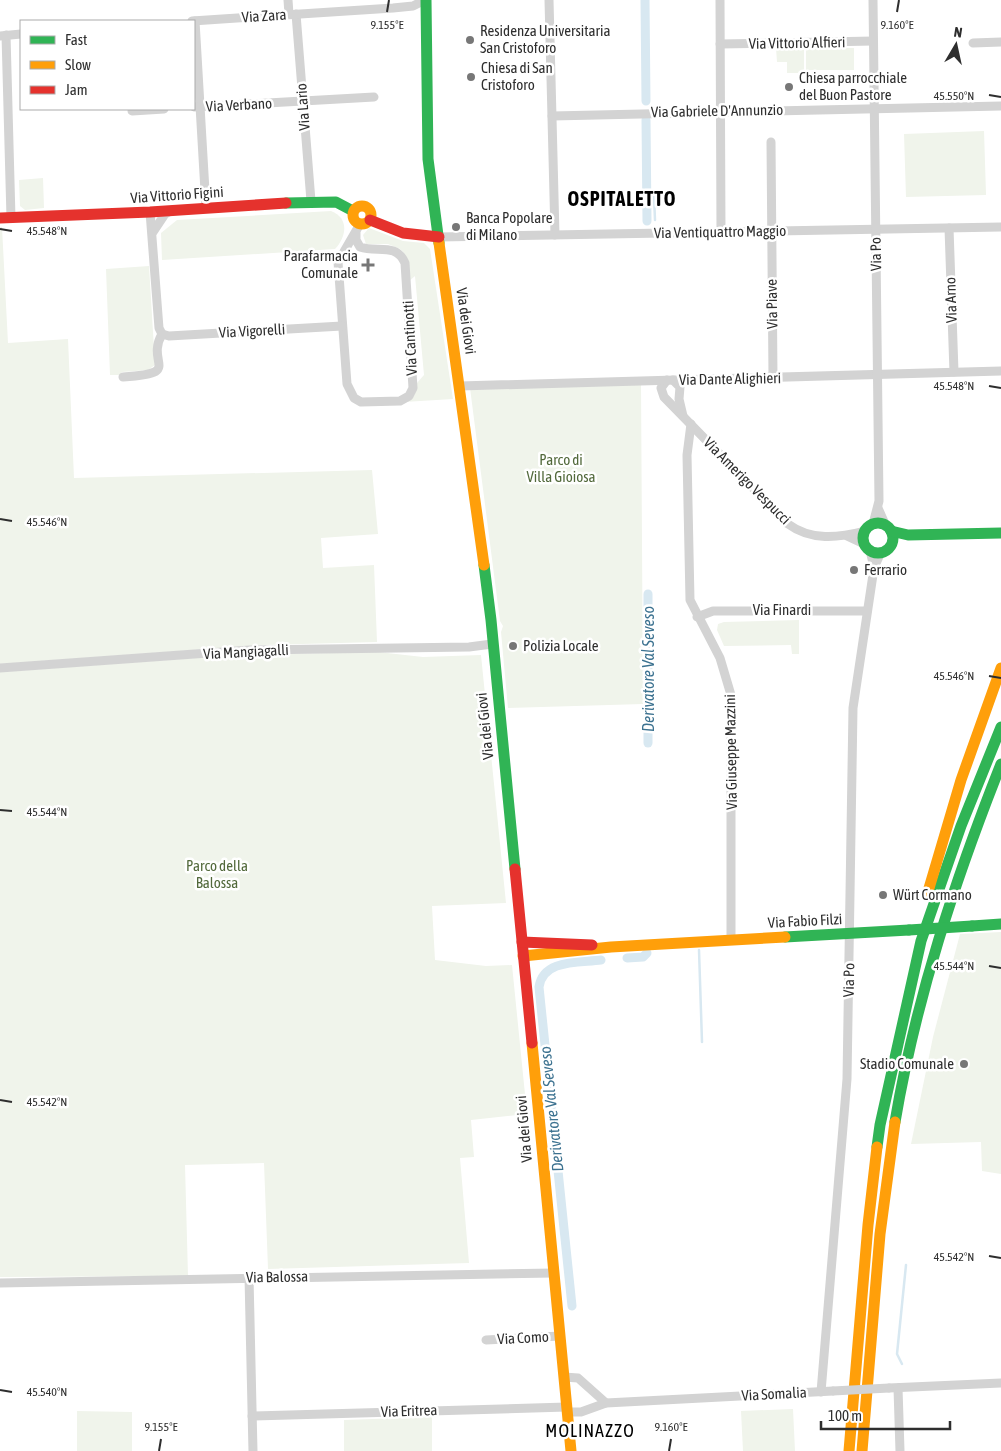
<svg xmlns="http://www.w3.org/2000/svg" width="1001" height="1451" font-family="'Asap Condensed',sans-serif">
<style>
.green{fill:#f0f4eb}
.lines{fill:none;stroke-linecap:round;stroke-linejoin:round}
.stream{stroke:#d8e8f1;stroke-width:2.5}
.canal{stroke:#d8e8f1;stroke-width:9}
.street{stroke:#d3d3d3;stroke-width:9}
.fast{stroke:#30b455;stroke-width:11}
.slow{stroke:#ff9f0a;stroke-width:11}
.jam{stroke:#e5322d;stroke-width:11}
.street-bridge{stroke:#d3d3d3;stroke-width:9}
.fast-bridge{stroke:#30b455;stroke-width:11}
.ticks{fill:none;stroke:#2e2e2e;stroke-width:2}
.poi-dot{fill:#777;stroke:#fff;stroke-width:2}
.labels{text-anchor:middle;stroke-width:5;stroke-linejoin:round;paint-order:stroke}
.street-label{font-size:15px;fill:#2e2e2e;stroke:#fff}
.poi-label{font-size:15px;fill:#2e2e2e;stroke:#fff;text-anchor:start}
.park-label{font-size:15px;fill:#52693b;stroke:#fff}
.water-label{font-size:16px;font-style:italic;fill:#3c7290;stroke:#fff}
.quarter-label{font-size:18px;letter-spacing:1px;fill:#000;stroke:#fff}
.district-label{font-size:20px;font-weight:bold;letter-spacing:1px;fill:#000;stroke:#fff}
.ticks-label{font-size:12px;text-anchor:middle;fill:#2e2e2e;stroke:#fff;stroke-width:5;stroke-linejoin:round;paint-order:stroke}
</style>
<rect width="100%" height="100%" fill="#fff"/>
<!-- green -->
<g class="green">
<polygon points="776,48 804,48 804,73 787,73 787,62 777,62"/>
<rect x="806" y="48" width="48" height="22"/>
<polygon points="984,131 986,195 906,197 904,134"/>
<polygon points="43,178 44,208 25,210 20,206 19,180"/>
<path d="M 331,211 C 349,218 347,236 335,249 L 162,260 L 161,233 L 177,220 Z"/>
<polygon points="0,227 2,227 8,343 68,339 74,478 372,470 378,534 321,538 323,568 374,565 377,642 264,645 0,664"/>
<polygon points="369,228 403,241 424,243 430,249 453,399 404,402 414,396 417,383 424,375 415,276 409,281 404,253 400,249 388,244 366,244 363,235"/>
<polygon points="149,266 155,365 148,370 122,372 120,375 110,375 106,269"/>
<polygon points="641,382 643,704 508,708 501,632 503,626 500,621 470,388"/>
<polygon points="799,620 799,654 792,654 791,645 724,646 717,630 718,624 724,622"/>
<polygon points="378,652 423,657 481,655 506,903 432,906 435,960 486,966 512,965 527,1114 471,1120 474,1157 460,1158 469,1263 268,1269 264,1163 185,1165 188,1276 0,1277 0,672 237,655"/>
<polygon points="1001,932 1001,1174 982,1171 981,1142 911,1144 933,1037 960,934"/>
<polygon points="793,1409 795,1451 743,1451 741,1411"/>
<polygon points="77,1411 132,1412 132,1451 77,1451"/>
<polygon points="432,1417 432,1451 344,1451 344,1420"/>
</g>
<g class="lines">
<!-- stream -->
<g class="stream">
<polyline points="647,196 654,196 655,220"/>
<polyline points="699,950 702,1042"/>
<polyline points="902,1364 897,1354 906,1265"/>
</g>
<!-- canal -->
<g class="canal">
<polyline points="645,0 646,101"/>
<polyline points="646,120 647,221"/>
<polyline points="648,594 648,743"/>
<polyline points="627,958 643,957 647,953"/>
<path d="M 572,1306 L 539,987 C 543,959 579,963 601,960"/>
</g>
<!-- street -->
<g class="street">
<polyline points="288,0 289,14"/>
<polyline points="549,0 555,235"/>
<polyline points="720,0 721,232"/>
<polyline points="296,14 311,201"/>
<polyline points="192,21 393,8 413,6 425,0"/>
<polyline points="195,21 206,208"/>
<polyline points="6,35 11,218"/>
<polyline points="0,36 21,34"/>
<polyline points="973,43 1001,42"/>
<polyline points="720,44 873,41"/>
<polyline points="194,107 374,97"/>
<polyline points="132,111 164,109"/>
<polyline points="552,116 1001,106"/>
<polyline points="771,142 773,377"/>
<polyline points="949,228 954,372"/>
<polyline points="153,232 165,214 172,210"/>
<path d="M 356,232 L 356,240 L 360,247 C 377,253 396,242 405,263 L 413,388 L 409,396 L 400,401 L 361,402 L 354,398 L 347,384 L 338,262 L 360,224"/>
<polyline points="439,237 1001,227"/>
<polyline points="162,334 169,336 342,326"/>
<path d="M 123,377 C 184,373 145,364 162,334 L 159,328 L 150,212"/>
<path d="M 667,380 L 661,388 L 664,397 L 788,524 C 811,541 838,538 865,531"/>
<polyline points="673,380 680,387 679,399 683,416"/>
<polyline points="460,386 1001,371"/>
<polyline points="691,424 687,455 690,600 720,658 731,695 731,940"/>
<polyline points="878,508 886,526"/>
<polyline points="873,524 879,501 873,0"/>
<polyline points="847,536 864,544"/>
<polyline points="870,550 874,568"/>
<polyline points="697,617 713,611 867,611"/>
<polyline points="0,668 250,650 469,647 492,644"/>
<polyline points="249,1277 253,1451"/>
<polyline points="0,1283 553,1273"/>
<polyline points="486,1340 560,1336"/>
<polyline points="564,1377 578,1378 606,1403"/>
<polyline points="889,1388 1001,1383"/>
<polyline points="898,1388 900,1451"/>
<polyline points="821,1392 847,1079 853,708 874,568 881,552"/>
<polyline points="567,1412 581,1412 606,1403 833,1391"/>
<polyline points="252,1416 567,1407"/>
</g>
<!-- fast -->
<g class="fast">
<polyline points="426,0 428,159 439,243"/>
<polyline points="286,203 336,202 353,211"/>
<circle cx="878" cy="538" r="15"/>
<polyline points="891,531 908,535 1001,533"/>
<polyline points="484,565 491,620 515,869"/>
<polyline points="972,926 1001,924"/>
<polyline points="785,937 909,930"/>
<path d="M 895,1122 C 916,998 955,880 1001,764"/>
<polyline points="877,1147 880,1125 921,941 961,826 1001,727"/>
</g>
<!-- slow -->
<g class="slow">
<circle cx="362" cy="215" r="9"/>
<polyline points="439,243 484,565"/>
<polyline points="927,895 961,780 1001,668"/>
<polyline points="523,956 611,947 785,937"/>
<polyline points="532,1043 571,1451"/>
<polyline points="849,1451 868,1225 877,1147"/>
<polyline points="862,1451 880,1234 895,1122"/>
</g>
<!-- jam -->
<g class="jam">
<polyline points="0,218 150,212 286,203"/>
<polyline points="370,220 403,233 439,237"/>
<polyline points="515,869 532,1043"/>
<polyline points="522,942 592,945"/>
</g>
<!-- street-bridge -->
<polyline class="street-bridge" points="833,1391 889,1388"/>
<!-- fast-bridge -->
<polyline class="fast-bridge" points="909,930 972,926"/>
</g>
<!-- ticks -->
<path class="ticks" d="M 387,12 L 389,0M 897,12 L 899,0M 989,95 L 1001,97M 0,229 L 12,231M 989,386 L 1001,388M 0,519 L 12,521M 989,676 L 1001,678M 0,810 L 12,811M 989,966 L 1001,968M 0,1100 L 12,1102M 989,1256 L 1001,1258M 0,1390 L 12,1392M 159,1451 L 161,1439M 669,1451 L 671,1439"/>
<!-- markers -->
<g class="poi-dot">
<circle cx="470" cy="40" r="5"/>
<circle cx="471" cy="77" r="5"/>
<circle cx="789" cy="87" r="5"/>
<circle cx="456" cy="227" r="5"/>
<path d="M365.5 257.5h5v5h5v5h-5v5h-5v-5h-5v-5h5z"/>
<circle cx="854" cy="570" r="5"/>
<circle cx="513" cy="646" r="5"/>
<circle cx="883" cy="895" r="5"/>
<circle cx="964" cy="1064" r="5"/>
</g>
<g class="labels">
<!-- street labels -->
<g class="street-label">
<text transform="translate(264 16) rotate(-4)" y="5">Via Zara</text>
<text transform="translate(797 43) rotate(-1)" y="5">Via Vittorio Alfieri</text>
<text transform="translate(239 105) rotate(-3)" y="5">Via Verbano</text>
<text transform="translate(303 107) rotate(-94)" y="5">Via Lario</text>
<text transform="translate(717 111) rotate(-1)" y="5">Via Gabriele D'Annunzio</text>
<text transform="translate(177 195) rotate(-4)" y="5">Via Vittorio Figini</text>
<text transform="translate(720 232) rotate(-1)" y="5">Via Ventiquattro Maggio</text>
<text transform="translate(876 254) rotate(-91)" y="5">Via Po</text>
<text transform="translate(951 300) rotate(-92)" y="5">Via Arno</text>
<text transform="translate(772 304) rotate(-91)" y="5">Via Piave</text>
<text transform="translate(466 321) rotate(82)" y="5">Via dei Giovi</text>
<text transform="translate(252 331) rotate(-3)" y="5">Via Vigorelli</text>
<text transform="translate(410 338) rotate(-93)" y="5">Via Cantinotti</text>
<text transform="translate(730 379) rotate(-1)" y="5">Via Dante Alighieri</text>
<text transform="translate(747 481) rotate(45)" y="5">Via Amerigo Vespucci</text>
<text x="782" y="615">Via Finardi</text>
<text transform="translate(246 652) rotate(-3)" y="5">Via Mangiagalli</text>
<text transform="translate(485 726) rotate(-96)" y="5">Via dei Giovi</text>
<text transform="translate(731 752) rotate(-91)" y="5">Via Giuseppe Mazzini</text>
<text transform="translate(805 921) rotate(-3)" y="5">Via Fabio Filzi</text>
<text transform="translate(849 980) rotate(-89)" y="5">Via Po</text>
<text transform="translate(524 1129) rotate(-95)" y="5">Via dei Giovi</text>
<text transform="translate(277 1277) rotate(-1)" y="5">Via Balossa</text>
<text transform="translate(523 1338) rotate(-3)" y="5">Via Como</text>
<text transform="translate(774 1394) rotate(-3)" y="5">Via Somalia</text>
<text transform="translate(409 1411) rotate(-2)" y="5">Via Eritrea</text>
</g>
<!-- poi labels -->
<g class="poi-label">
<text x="480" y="36">Residenza Universitaria<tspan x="480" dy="17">San Cristoforo</tspan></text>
<text x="481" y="73">Chiesa di San<tspan x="481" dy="17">Cristoforo</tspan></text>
<text x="799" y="83">Chiesa parrocchiale<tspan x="799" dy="17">del Buon Pastore</tspan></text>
<text x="466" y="223">Banca Popolare<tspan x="466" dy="17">di Milano</tspan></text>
<text x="358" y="261" text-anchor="end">Parafarmacia<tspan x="358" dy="17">Comunale</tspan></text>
<text x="864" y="575">Ferrario</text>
<text x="523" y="651">Polizia Locale</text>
<text x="893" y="900">Würt Cormano</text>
<text x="954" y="1069" text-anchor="end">Stadio Comunale</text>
</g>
<!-- park labels -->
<g class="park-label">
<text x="561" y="465">Parco di<tspan x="561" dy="17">Villa Gioiosa</tspan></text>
<text x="217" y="871">Parco della<tspan x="217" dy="17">Balossa</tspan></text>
</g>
<!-- water labels -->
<g class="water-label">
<text transform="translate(648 669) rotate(-90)" y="6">Derivatore Val Seveso</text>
<text transform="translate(551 1109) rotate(-96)" y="6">Derivatore Val Seveso</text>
</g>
<!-- quarter labels -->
<g class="quarter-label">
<text x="590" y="1437">MOLINAZZO</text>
</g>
<!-- district labels -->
<g class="district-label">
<text x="622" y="206">OSPITALETTO</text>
</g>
</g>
<g class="ticks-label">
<text x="387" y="29">9.155°E</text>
<text x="897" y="29">9.160°E</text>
<text x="954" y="100">45.550°N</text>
<text x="47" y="235">45.548°N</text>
<text x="954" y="390">45.548°N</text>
<text x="47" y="526">45.546°N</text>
<text x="954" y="680">45.546°N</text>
<text x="47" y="816">45.544°N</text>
<text x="954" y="970">45.544°N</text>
<text x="47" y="1106">45.542°N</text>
<text x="954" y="1261">45.542°N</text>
<text x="47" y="1396">45.540°N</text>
<text x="161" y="1431">9.155°E</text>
<text x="671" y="1431">9.160°E</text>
</g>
<!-- legend -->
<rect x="20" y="20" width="175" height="90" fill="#ffffff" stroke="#ababab"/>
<rect x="30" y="36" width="25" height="8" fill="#30b455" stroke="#ababab"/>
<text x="65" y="45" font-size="15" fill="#2e2e2e">Fast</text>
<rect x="30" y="61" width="25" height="8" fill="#ff9f0a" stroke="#ababab"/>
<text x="65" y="70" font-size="15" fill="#2e2e2e">Slow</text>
<rect x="30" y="86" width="25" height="8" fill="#e5322d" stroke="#ababab"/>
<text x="65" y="95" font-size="15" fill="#2e2e2e">Jam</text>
<!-- north arrow -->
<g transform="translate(956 45) rotate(9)" stroke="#ffffff" stroke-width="4" paint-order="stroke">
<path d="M0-4L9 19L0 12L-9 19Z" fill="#2e2e2e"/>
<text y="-8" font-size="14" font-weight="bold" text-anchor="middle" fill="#2e2e2e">N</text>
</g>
<!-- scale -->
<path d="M821 1421v8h129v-8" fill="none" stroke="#2e2e2e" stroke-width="2.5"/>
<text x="828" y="1421" font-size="15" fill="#2e2e2e" stroke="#ffffff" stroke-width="4" paint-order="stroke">100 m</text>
</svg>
